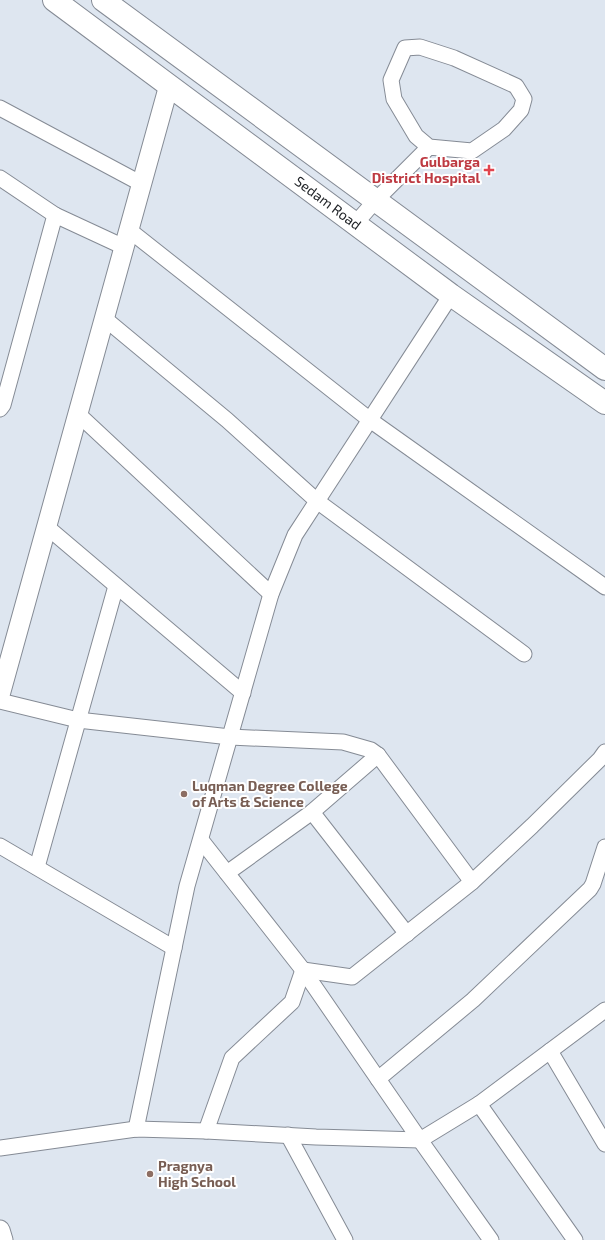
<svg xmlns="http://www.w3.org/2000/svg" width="605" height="1240" font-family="'Exo 2',sans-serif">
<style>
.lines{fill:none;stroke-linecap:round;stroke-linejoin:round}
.minor-casing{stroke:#858b95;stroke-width:17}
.tertiary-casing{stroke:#858b95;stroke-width:21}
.primary-casing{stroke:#858b95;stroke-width:24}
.minor{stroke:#fff;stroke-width:15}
.tertiary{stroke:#fff;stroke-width:19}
.primary{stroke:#fff;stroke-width:22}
.health-dot{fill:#e0444e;stroke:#fff;stroke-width:1.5}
.education-dot{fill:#8d6e63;stroke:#fff;stroke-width:1.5}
.labels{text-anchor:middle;stroke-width:4;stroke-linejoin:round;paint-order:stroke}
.health-label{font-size:14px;font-weight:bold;fill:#be3a42;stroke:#fff;text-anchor:end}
.street-label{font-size:14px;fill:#212428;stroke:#fff}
.education-label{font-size:14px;font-weight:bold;fill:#785e54;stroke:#fff;text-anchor:start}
</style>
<rect width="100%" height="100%" fill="#dee6f0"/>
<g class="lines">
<defs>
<g id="minor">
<polyline points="0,108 142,184"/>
<polyline points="0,178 55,215 3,405 0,409"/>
<polyline points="55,215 124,247"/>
<polyline points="355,224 375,201 429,147 472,151 504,129 521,110 524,99 516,86 454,58 420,47 405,48 391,80 394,99 416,136 429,147"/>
<polyline points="129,230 370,420 605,587"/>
<polyline points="104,318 227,420 317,501 524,654"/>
<polyline points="78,414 271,594"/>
<polyline points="47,527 243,693"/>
<polyline points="0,701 78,720 230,737 343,742 371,750 378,755 472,882"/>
<polyline points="312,812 407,934"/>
<polyline points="201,840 303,970 420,1140 491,1240"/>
<polyline points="0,846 174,948"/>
<polyline points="37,867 116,586"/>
<polyline points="227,873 312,812 378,755"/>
<polyline points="550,1051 605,1144"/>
<polyline points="378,1079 473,1000 590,889 593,884 605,847"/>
<polyline points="479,1104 575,1240"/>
<polyline points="136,1129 187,886 271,594 295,535 451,295"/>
<polyline points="206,1131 232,1058 292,1002 303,970 352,977 472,882 532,826 600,759 605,752"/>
<polyline points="288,1135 345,1240"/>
<polyline points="0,1148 136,1129 206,1131 316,1137 420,1140 479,1104 605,1010"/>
</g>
<g id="tertiary">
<polyline points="0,695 169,85"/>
<polyline points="0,1230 3,1240"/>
</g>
<g id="primary">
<polyline points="54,0 451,295 605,403"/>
<polyline points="103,0 605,369"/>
</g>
</defs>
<!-- minor casing -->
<use href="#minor" class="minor-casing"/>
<!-- tertiary casing -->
<use href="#tertiary" class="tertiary-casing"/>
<!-- primary casing -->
<use href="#primary" class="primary-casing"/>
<!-- minor -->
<use href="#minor" class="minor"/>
<!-- tertiary -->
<use href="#tertiary" class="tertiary"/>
<!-- primary -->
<use href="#primary" class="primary"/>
</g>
<!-- markers -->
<path class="health-dot" d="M487 164h4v4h4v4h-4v4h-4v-4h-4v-4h4z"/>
<g class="education-dot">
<circle cx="184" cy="794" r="4"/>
<circle cx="150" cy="1174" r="4"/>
</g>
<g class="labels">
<!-- health labels -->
<g class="health-label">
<text x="480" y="167">Gulbarga<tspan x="480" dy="16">District Hospital</tspan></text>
</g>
<!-- street labels -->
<g class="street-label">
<text transform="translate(328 203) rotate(37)" y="5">Sedam Road</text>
</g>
<!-- education labels -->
<g class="education-label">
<text x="192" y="791">Luqman Degree College<tspan x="192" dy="16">of Arts &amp; Science</tspan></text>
<text x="158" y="1171">Pragnya<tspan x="158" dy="16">High School</tspan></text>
</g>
</g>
</svg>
